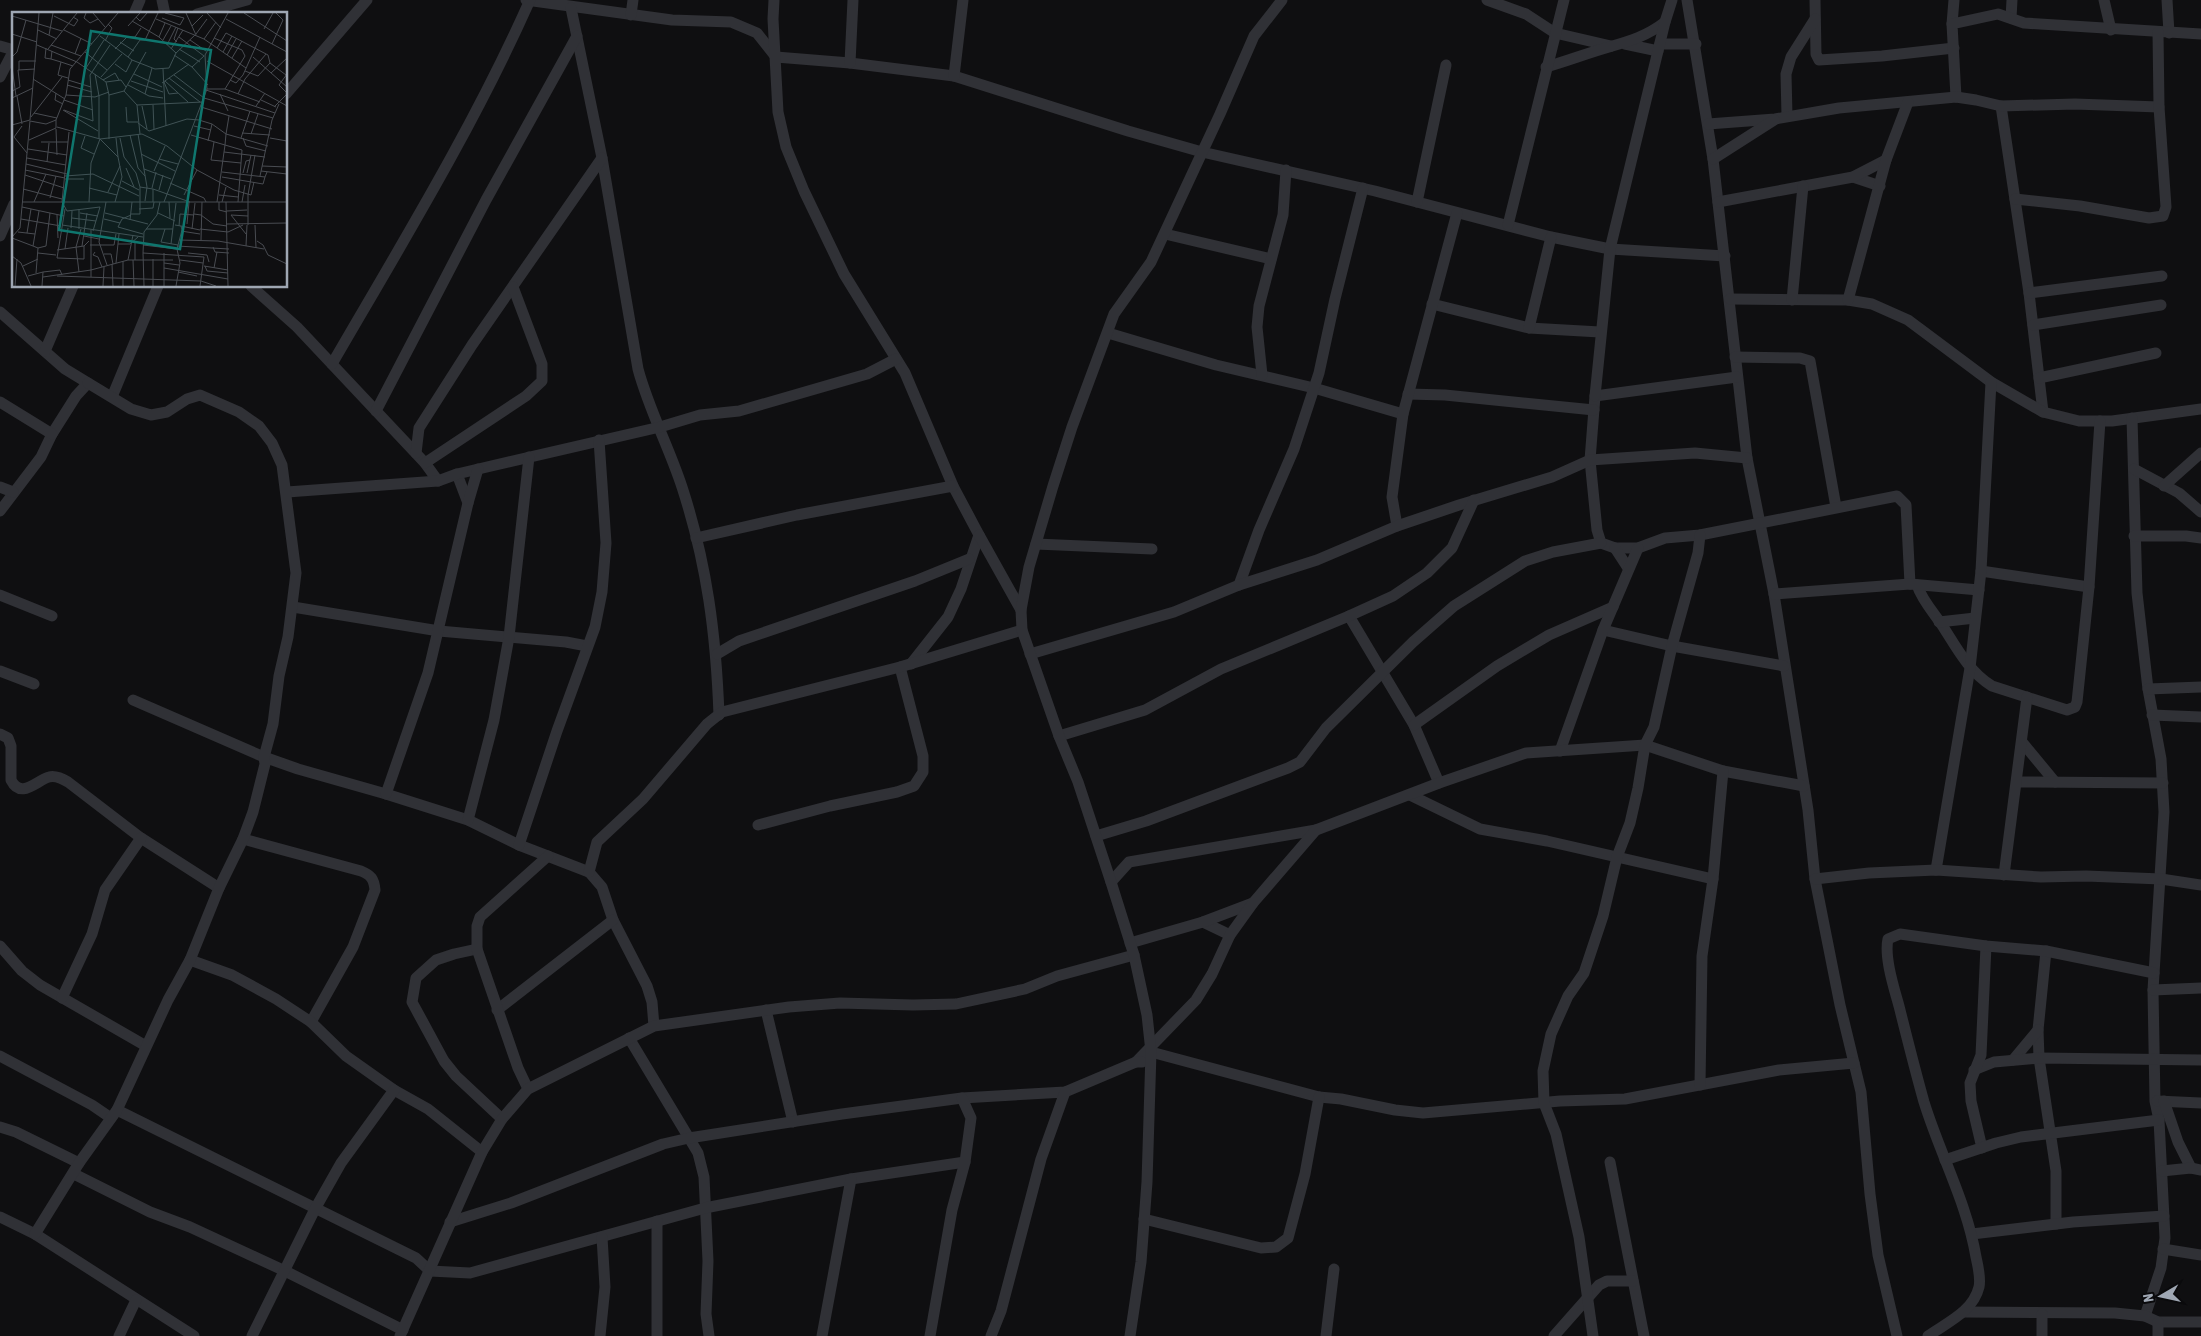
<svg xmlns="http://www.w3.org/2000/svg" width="2201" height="1336" font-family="'Asap Condensed',sans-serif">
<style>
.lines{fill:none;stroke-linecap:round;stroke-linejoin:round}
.street{stroke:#303136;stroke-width:11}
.inset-road{fill:none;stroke:#494c52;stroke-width:1}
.view{fill:#0f766e;fill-opacity:0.15;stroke:#0f766e;stroke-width:2.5}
.inset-edge{fill:none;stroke:#9fa7b3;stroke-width:2.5}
</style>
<rect width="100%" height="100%" fill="#0f0f11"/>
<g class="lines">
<!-- street -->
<g class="street">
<polyline points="162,0 165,14"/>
<polyline points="526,0 672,20 731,22 757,33 776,57 850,63 954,76 1128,131 1202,152 1375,191 1551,237 1610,249 1725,256"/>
<polyline points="774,0 773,19 778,112 786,147 804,191 844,274 905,373 953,486 979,535 961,589 948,617 911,664"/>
<polyline points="1487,0 1526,14 1555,33 1611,46"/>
<polyline points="1687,0 1713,159 1747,458 1774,594 1808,810 1815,879 1840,1005 1861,1092 1870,1194 1878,1255 1897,1336"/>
<polyline points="1815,0 1816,54 1819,60 1882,56 1954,48"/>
<polyline points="2104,0 2111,30"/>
<polyline points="2167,0 2169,33"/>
<path d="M 571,8 L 602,158 L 638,369 C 649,410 669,447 682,487 C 707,564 716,634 719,715"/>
<polyline points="134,14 140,0"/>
<polyline points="197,14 247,0"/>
<polyline points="631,15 633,0"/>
<polyline points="2011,18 2012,0"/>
<polyline points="1952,24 1954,0"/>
<polyline points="1625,44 1658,51"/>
<polyline points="1660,44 1696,44"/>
<polyline points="0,46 14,50"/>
<polyline points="850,63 853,0"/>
<path d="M 1546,67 C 1567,61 1588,53 1609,47 C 1630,41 1647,36 1665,22"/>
<polyline points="954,76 963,0"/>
<polyline points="0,77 14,50"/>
<polyline points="286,94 367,0"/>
<polyline points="1956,97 1952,24 1998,14 2024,23 2201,34"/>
<polyline points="2001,106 2029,293 2043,412"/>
<polyline points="1787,116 1786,74 1791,57 1815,19"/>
<polyline points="1708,124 1775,119 1839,108 1956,97 1976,100 2001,106 2075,104 2159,107"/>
<polyline points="1713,159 1774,120"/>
<polyline points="1853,177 1880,186"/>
<polyline points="2015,199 2080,206 2149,218 2163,216 2166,207 2159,107 2158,32"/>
<polyline points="1417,202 1446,65"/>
<polyline points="1718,202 1853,177 1886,160"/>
<polyline points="1508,225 1564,0"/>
<polyline points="1165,234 1271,259"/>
<polyline points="0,236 14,204"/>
<polyline points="251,286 297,327 425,463 438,481"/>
<polyline points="2029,293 2162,276"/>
<polyline points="1730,299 1848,300 1872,304 1908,320 1991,382 2043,412 2079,421 2112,421 2201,409"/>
<polyline points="1792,300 1803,186"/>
<polyline points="1848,300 1886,160 1908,102"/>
<polyline points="1432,304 1529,328 1600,332"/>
<polyline points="0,312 65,369 88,383 76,396 52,434 41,457 0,511"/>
<polyline points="2033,325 2161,305"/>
<polyline points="1529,328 1551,237"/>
<polyline points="1108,333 1216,365 1314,388 1403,414"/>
<polyline points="45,351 73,286"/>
<polyline points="1735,357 1800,358 1810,361 1836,507"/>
<path d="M 332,364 C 401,245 474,126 530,0"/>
<polyline points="1262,375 1257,327 1259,306 1283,215 1286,170"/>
<polyline points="1737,377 1595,396 1590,460 1597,530 1601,543 1615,548 1638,548 1665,538 1700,535 1897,496 1906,505 1910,584"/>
<polyline points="2039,378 2156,353"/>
<polyline points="1408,394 1445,395 1594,410"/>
<polyline points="1595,396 1610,249 1665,22 1672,0"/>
<polyline points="112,397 158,286"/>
<polyline points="0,402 52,434"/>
<polyline points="376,411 486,200 577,36"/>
<polyline points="2132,418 2137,593 2148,689 2161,759 2164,812 2153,990 2155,1101 2159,1120 2165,1238 2161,1268 2145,1316"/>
<polyline points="416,453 419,428 472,345 602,158"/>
<polyline points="425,463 526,396 542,381 542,364 513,287"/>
<polyline points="2134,469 2179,493 2201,512"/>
<polyline points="457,474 468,503"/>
<polyline points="2164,486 2201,453"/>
<polyline points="0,487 13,492"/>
<polyline points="287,492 438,481 457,474 660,427 700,415 739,411 867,374 896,359"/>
<polyline points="1397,526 1392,497 1403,414 1457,213"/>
<polyline points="979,535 1021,610"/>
<polyline points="2134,536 2186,536 2201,538"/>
<polyline points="696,538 797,515 953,486"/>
<polyline points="1036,544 1152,549"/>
<polyline points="1615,548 1628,568"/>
<polyline points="1981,571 2089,587"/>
<polyline points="1239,585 1259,530 1294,449 1319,373 1335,299 1363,188"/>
<path d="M 1917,585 C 1922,600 1933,612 1942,625 C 1956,647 1969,672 1992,686 L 2067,710 L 2075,707 L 2077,702 L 2089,587 L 2100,421"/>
<polyline points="1774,594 1910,584 1979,590"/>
<polyline points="0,595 52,616"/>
<polyline points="293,607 439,631 566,642 587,646"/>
<polyline points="1349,616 1414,725 1439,783"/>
<polyline points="1939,622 1975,618"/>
<polyline points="1603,630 1672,646 1784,666"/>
<polyline points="717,654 739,641 915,581 969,559"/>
<polyline points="1030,654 1174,612 1239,585 1317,560 1397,526 1459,505 1552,477 1590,460 1695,453 1747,458"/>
<polyline points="0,671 34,684"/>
<polyline points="2148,689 2201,687"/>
<polyline points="133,700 264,757 298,769 386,794 468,820 519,845 589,872 602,887 613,920 647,986 652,1002 654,1026"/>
<polyline points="2152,715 2201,717"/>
<polyline points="1414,725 1497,666 1549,635 1613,607"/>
<path d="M 0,734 L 8,738 L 11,746 L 11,780 C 21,800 37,780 49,777 C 56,775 63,779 68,782 L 141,838 L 219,888"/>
<polyline points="1059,736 1145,710 1221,669 1349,616 1393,596 1427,573 1452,548 1474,500"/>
<polyline points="2022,742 2055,782"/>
<polyline points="1560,751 1603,630 1638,548"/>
<polyline points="2018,782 2163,783"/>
<polyline points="386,794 428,673 468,503 478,469"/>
<polyline points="1410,795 1480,829 1547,841 1713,879"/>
<polyline points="468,820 494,720 509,637 529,457"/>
<polyline points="758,825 830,806 897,792 914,786 923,772 923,756 900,667"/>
<polyline points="1096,836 1146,821 1288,768 1300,762 1326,728 1413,642 1454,606 1525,561 1553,552 1601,543"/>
<path d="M 243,839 L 361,871 C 371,875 374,879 375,890 L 353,947 L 311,1022"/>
<polyline points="519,845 557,731 595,627 602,592 606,543 599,440"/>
<polyline points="1936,870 1970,668 1981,571 1991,382"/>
<polyline points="589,872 597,842 643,799 707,724 722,712 900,667 1022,630"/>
<polyline points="2004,875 2027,697"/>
<polyline points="1815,879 1869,873 1936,870 2041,877 2086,876 2161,879 2201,885"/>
<polyline points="1111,882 1129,862 1316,830"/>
<polyline points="1203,922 1230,935"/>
<polyline points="1130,943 1203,922 1253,903"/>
<polyline points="0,946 22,971 40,985 146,1046"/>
<polyline points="477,949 454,954 436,960 416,978 412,1002 444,1061 456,1076 502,1119"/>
<polyline points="2046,951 2038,1030 2039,1058 2056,1171 2056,1224"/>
<polyline points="190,960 232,975 276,999 311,1022 346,1056 394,1090 428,1109 482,1152"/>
<polyline points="2153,990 2201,988"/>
<polyline points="62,998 92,934 105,890 141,838"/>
<polyline points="497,1010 613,920"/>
<polyline points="766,1010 793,1122"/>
<polyline points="629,1038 698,1153 704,1177 708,1261 706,1314 709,1336"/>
<polyline points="1151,1052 1319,1097 1341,1099 1395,1110 1423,1113 1560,1101 1625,1099 1779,1070 1854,1063"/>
<polyline points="0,1056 92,1105 111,1118"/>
<polyline points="2013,1060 2038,1030"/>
<polyline points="1136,1062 1196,1000 1212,974 1230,935 1253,903 1316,830 1439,783 1526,753 1645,745 1723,771 1804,786"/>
<polyline points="1974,1070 1994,1062 2039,1058 2201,1060"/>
<polyline points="1700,1085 1702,956 1713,879 1723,771"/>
<polyline points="528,1089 518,1068 477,949 477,926 480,917 548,856"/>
<polyline points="2157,1101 2201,1103"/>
<polyline points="2164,1101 2178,1142 2191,1168"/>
<polyline points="117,1110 416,1258 430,1271 470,1273 705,1208 851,1179 965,1162"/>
<polyline points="0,1127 16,1132 79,1163"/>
<polyline points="1982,1148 1971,1101 1970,1083 1981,1055 1986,946"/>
<polyline points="1945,1160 1996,1143 2021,1137 2159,1120"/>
<polyline points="1610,1162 1644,1336"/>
<polyline points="2162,1171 2191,1168 2201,1170"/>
<polyline points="74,1174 150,1212 190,1227 285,1271 403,1330"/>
<polyline points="0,1217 35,1234 194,1336"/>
<polyline points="1144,1219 1261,1248 1276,1247 1288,1238 1305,1174 1319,1097"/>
<polyline points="657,1221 657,1336"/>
<polyline points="450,1222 511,1203 663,1144 689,1138 842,1114 962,1098 1065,1092 1136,1062 1142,1062"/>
<polyline points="35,1234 79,1163 117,1110 168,1000 190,960 219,888 243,839 253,812 265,764 264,757 273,724 279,676 288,637 296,573 282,465 272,443 259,426 239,412 200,395 187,399 167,412 151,415 131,409 88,383"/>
<polyline points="1972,1234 2073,1222 2164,1216"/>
<polyline points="2163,1249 2201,1255"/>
<polyline points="1964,1312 2115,1313 2145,1316 2158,1322 2201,1322"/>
<polyline points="2042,1314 2042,1336"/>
<polyline points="119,1336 136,1300"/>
<polyline points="252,1336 315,1209 341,1163 394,1090"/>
<polyline points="400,1336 482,1152 502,1119 528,1089 654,1026 789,1007 840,1003 913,1005 956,1004 1025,989 1057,976 1134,955"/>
<polyline points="600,1336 605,1287 602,1237"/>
<polyline points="822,1336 851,1179"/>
<polyline points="930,1336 952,1210 965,1162 971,1118 962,1098"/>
<polyline points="991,1336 1001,1311 1041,1159 1065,1092"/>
<polyline points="1130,1336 1141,1262 1147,1182 1151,1052 1147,1015 1134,955 1111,882 1078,782 1059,736 1022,630 1021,610 1029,567 1053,486 1072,427 1114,314 1151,262 1220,114 1254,36 1282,0"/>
<polyline points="1326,1336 1334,1269"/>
<polyline points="1554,1336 1599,1285 1607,1281 1633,1281"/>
<polyline points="1593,1336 1579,1237 1556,1134 1544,1103 1543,1071 1551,1034 1568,996 1584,973 1603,916 1617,857 1630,823 1638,788 1645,745 1654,727 1672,646 1698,553 1700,535"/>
<path d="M 1928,1336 C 1946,1323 1973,1312 1979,1287 C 1981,1278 1978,1266 1976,1257 C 1967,1203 1940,1154 1924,1102 C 1915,1070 1907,1038 1899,1006 C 1894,988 1884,957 1888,939 L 1900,934 L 1986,946 L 2046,951 L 2154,973"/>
<polyline points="2158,1336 2158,1322"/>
</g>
</g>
<!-- overview -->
<g transform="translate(12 12)">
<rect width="275" height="275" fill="#0f0f11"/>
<path class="inset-road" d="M 74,1 L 72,6 L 78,11 L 86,7M 81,1 L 93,15M 153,1 L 172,6M 174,1 L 184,23M 195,1 L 209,16M 232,1 L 275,29M 0,4 L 50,19M 42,4 L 62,14 L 66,8 L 61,5M 124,5 L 128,9 L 135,1M 150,6 L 168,13 L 172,6M 144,7 L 192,27 L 234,56M 214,7 L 275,40M 120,9 L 147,25 L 164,41 L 183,23M 116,14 L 128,1M 180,14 L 191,3M 252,17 L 261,1M 26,18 L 45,27M 52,18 L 80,32M 0,22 L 25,30M 184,22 L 195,7M 37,23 L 41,1M 88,24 L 120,48 L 143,57 L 157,56 L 164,41M 147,25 L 153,11M 167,25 L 192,44M 202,26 L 230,38 L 233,44 L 213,77M 192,27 L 204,10M 151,28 L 159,14M 178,28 L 194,39M 93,29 L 100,16 L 96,12M 108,30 L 122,39M 165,30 L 162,27 L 166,16M 260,32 L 271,8 L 264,1M 25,33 L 65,50 L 94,70 L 97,83 L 97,127M 39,33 L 69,44M 155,33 L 164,15M 34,36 L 33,46 L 39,47M 205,36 L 214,21 L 256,43 L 258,51 L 274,63M 36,37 L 65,1M 103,37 L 115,25 L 123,25 L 129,16M 159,37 L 171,18M 167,37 L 188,50M 40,39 L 39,47 L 49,50M 73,40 L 95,58M 211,40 L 220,24M 63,42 L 69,26M 162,43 L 180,55 L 196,73M 215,43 L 224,27M 0,45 L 5,40 L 14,8M 116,45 L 128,28 L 133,28 L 146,1M 241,45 L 275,75M 220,46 L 230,29M 195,49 L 275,94M 103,52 L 114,60 L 120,48M 0,55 L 4,84M 180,55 L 192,44M 74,56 L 92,28M 151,57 L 154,114M 6,58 L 23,57M 7,58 L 7,49 L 24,49M 233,59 L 246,64 L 258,51M 259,61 L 275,46M 83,62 L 87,84 L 87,127M 122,62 L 150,75M 275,62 L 267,73 L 275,81M 162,63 L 192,86 L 261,106M 89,65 L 110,42M 56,66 L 46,63 L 49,50 L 61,54M 157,66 L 188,90M 21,67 L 53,87M 56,68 L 79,75M 91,68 L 103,61 L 107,68M 218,68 L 224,71 L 231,63 L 248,25M 119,69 L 151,80M 153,69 L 176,90M 94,70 L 109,68 L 114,75M 152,70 L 157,82 L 166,81M 150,71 L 177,52M 55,73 L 80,80M 116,73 L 137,84 L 151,86M 195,77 L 213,77 L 248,90M 194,78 L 263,101M 0,79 L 8,75 L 6,58M 112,79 L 125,93 L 128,122M 44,81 L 43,88 L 51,92M 133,82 L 140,56M 208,82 L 216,99M 226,82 L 233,67 L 254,42M 54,83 L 83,85 L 97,80M 97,83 L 112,79 L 134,40M 5,84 L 10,112M 0,86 L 21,76M 52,88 L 81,98M 249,88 L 264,95M 125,93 L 191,90M 141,93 L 142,117M 130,94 L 135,117M 244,94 L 253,81M 114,95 L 115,110 L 126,110M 189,95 L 260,117M 262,95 L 275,82M 51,98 L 86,119M 52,98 L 81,109M 22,101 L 45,106M 217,104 L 214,122 L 256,134M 19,105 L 50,65M 81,109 L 78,63 L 98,33M 126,111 L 137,119 L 175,107 L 187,108 L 200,112 L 214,122 L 213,133 L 179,123M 0,113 L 18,108 L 27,1M 10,114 L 2,125 L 15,141M 182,114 L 199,118M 45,115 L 88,127 L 130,122 L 155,134 L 185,158 L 222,178 L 239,183 L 242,170M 44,117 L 45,143M 57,120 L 50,190 L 55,199 L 88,195 L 81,219M 230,121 L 258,123M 126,122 L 135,175 L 133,189M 239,122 L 246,102M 118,123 L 126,156 L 133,164M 73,124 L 69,136 L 82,142M 104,126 L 106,145M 108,126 L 112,145 L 124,161 L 128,175M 229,126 L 238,99M 231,126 L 234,134 L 254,139M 258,126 L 275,129M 88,127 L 106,145 L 110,165 L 103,190M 17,128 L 44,116 L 44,108M 196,129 L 200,112M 29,130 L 56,130M 202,130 L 199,148 L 229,151M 16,137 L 55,143M 212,140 L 253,145M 129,142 L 163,159M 15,146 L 54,153M 147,147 L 166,152M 35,150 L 37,131M 14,152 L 55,162M 250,154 L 275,155M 114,156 L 122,175M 132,157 L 159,167M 13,158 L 53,166M 142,159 L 153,134M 249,159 L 275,162M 210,160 L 253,165 L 255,160M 231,161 L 234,149 L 238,148M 235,161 L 239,143M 13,163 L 52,176M 53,164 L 81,162 L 127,184M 248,164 L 260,108 L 267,92M 210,165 L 251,172 L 253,165M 53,167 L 72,167M 110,169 L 127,178M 158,171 L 192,186 L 194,190M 77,176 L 105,183M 140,176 L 144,160M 11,177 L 50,187M 141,177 L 178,190M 147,178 L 151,163M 96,180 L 108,154M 172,183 L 185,158M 207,183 L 226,185M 38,186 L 44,164M 10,190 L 275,190M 22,190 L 34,162M 77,190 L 79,151 L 88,127M 94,190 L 87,230 L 95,253M 148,190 L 145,203 L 132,220 L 131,241 L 192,245 L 188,274M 152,190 L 195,77 L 193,43 L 216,1M 157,190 L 158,206M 205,190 L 213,133 L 230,138 L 226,190M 207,190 L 207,198 L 215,200M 210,190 L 214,175M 214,190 L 216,274M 230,190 L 233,173M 10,195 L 52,204M 53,197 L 45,246 L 72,247 L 72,234M 67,197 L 67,217M 127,197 L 141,196 L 142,190M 27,199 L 21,234 L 26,236 L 34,234 L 38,201M 215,199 L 235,198M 68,201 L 86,204M 93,201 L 136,212M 146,201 L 163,209M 119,202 L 128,202 L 128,175 L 141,177 L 141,190M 182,202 L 189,203 L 201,212 L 215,214M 45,203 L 46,226M 119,203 L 110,207 L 106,215 L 131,222M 219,203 L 234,222M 219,203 L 236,204M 60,206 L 84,209M 9,207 L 49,214M 92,207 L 108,211M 118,208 L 120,190M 175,212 L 177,190M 215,212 L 275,211M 50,213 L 131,225M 163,213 L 169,214 L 170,218 L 165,237 L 168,251 L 164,274M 236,213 L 236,183 L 243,143M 243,213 L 244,236M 167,214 L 168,202 L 182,203M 169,214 L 188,218M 59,216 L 60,199M 134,217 L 161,217M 153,217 L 149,230 L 166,233M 180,217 L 183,191M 188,217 L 216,220 L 231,213M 79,218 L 79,265M 169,219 L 188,222M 6,220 L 23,222M 15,221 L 19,197M 72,224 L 87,227M 0,225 L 8,216 L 18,109 L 34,112 L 44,108 L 54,83 L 58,57 L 106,1M 0,226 L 21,234M 167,228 L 206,229 L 252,237M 189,228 L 190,190M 123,229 L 123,248M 245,229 L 251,233 L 256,243 L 275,252M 106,232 L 118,232 L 126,225M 159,232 L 164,191M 78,233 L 102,233 L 104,222M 131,233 L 165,237M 70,234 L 75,201M 165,234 L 217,237M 234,234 L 235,213M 201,235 L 203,240 L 217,241M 53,237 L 56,216M 45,238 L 72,234 L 77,229M 83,240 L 81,243 L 86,245 L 90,255M 26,241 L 44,243M 131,241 L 132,274M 152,241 L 152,274M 176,241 L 195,243 L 197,250M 92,242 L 99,242 L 101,252M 0,244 L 9,251 L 19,274M 141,247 L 141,274M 116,248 L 121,223M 121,248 L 122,274M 168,248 L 191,251M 111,249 L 111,274M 104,251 L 107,222M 152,251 L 167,253M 100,252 L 101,274M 11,254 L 26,247M 192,254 L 216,258M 193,254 L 195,259 L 216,261M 152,256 L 216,267M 202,256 L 205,240M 31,260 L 48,258 L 50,263M 67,260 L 64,235 L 69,217M 166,260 L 185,264M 24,261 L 26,236M 16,264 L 31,260 L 30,274M 45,264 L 189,269M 31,265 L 79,258 L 116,248 L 161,248M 189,269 L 204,274M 3,274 L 5,247M 91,274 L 92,255"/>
<path class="view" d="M 79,19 L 199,38 L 168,237 L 47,218 Z"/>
<rect width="275" height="275" class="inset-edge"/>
</g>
<!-- north arrow -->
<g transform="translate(2161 1296) rotate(261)" stroke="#0a0a0c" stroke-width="4" paint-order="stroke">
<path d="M0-4L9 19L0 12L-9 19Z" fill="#9fa7b3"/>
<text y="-8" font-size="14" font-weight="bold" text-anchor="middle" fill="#9fa7b3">N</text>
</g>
</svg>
